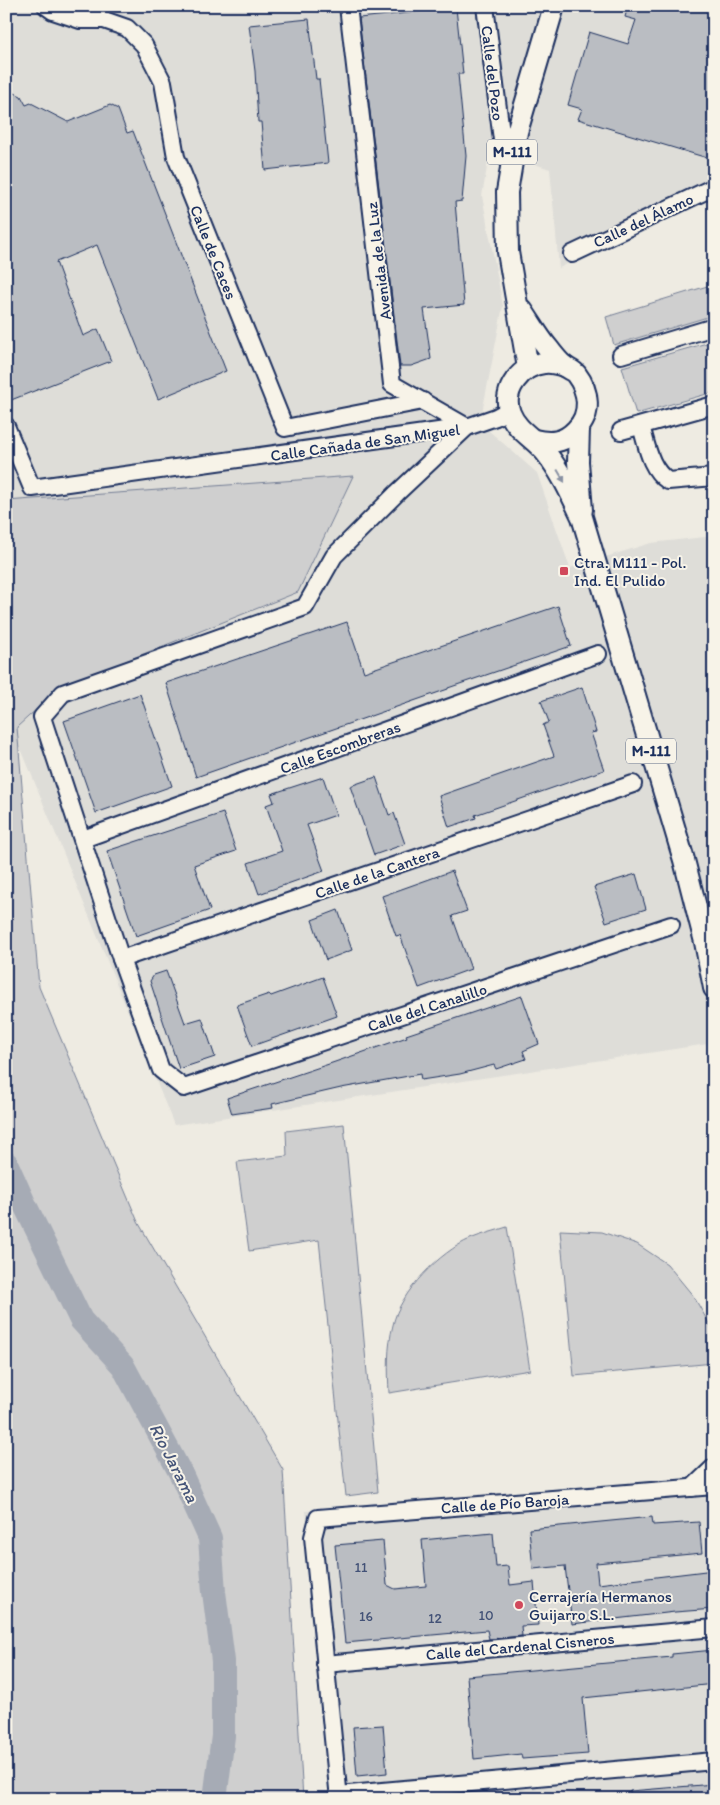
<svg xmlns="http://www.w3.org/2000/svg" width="720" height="1805" font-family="Itim,sans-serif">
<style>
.built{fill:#deddd8}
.green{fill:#cfcfcf;stroke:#757f96}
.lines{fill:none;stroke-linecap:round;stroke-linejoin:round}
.river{stroke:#a6abb5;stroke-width:24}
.building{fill:#babdc2;stroke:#1b2f5e}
.minor-casing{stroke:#1b2f5e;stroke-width:20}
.major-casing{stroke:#1b2f5e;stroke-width:24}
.minor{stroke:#f7f3e8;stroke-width:16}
.major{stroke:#f7f3e8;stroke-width:20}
.oneway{fill:#8991a3}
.poi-dot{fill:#d1495b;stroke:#f7f3e8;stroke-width:2}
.labels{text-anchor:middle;stroke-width:4;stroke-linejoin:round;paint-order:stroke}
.number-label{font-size:14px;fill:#435277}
.shield{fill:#f7f3e8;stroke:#5d6a87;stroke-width:1}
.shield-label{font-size:15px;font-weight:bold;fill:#1b2f5e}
.street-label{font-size:16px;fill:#1b2f5e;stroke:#f7f3e8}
.poi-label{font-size:16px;fill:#1b2f5e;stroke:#f7f3e8;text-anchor:start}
.water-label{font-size:18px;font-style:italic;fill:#455478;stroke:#f7f3e8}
</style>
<rect width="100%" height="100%" fill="#eeebe2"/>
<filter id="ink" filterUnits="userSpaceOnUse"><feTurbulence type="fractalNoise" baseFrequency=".02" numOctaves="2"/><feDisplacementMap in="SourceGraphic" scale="10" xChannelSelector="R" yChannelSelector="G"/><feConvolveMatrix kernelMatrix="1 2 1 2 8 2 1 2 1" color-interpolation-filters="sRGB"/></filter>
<g filter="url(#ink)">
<!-- built -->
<g class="built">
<polygon points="6,6 714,6 714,193 559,268 550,169 490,150 482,196 503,306 480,423 537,473 570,568 651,543 714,536 714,1043 174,1125 22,751 6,745"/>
<polygon points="714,1476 714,1799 334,1799 306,1511"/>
</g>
<!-- green -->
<g class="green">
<polygon points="714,284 714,315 614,345 606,317"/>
<polygon points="714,341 714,392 636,414 622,367"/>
<polygon points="353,476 298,592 61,687 17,727 39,987 138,1222 283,1470 303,1799 6,1799 6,501"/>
<polygon points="344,1124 378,1492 346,1496 319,1240 249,1251 237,1162 287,1156 286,1131"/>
<path d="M 507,1227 L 530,1370 L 389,1393 C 388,1370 387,1348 393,1325 C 400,1292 440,1252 470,1239 C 482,1234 495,1231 507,1227 Z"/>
<polygon points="560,1230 602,1232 637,1244 667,1264 694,1297 711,1327 714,1347 714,1363 574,1376"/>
</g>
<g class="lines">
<!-- river -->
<polyline class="river" points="6,1163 23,1201 81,1320 123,1366 181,1474 210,1538 214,1592 223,1661 223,1736 215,1799"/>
</g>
<!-- building -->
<g class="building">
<polygon points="628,6 689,6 714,13 714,160 578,119 582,109 568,105 589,32 628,44 636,20 625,17"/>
<polygon points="456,8 463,74 458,74 466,156 462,201 455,202 464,305 424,309 431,359 411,366 400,366 359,18"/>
<polygon points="309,19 316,79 319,79 328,163 265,170 261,122 258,122 255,71 249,25"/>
<polygon points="6,89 21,96 26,105 31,103 68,122 110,105 118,109 127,133 133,131 226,371 158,399 97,245 56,262 83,336 98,329 111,361 6,402"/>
<polygon points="558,606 571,646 448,688 448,689 196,777 166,683 347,622 364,672"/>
<polygon points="582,687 596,732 591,733 604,770 475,815 476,818 449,827 439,796 554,756 543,725 549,722 541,701"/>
<polygon points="140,694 172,786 96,813 64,721"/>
<polygon points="323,777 336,815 307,825 324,871 259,894 248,863 282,851 266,805 274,802 271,794"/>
<polygon points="376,777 389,815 394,813 405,844 374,855 350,786"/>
<polygon points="223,813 236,851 194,865 210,910 136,936 107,851"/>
<polygon points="452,871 467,911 452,916 471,969 419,988 400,935 396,936 382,896"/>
<polygon points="636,874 646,909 606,922 594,887"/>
<polygon points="338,910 352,950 326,960 312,920"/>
<polygon points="166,971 185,1023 202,1018 215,1057 179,1069 150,981 154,975"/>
<polygon points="323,977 337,1016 252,1046 237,1005 269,994 271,996"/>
<polygon points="522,996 539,1044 523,1051 526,1059 496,1069 494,1065 460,1074 421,1080 420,1074 341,1088 272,1104 273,1108 232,1114 227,1098 332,1063 407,1037 406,1035"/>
<polygon points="652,1517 653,1525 699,1522 702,1553 596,1563 598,1584 714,1570 714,1609 675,1612 572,1624 565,1566 533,1569 529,1529"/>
<polygon points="493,1533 496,1567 508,1566 510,1585 534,1582 538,1625 521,1626 522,1636 489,1639 487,1630 345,1643 335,1545 383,1541 387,1585 395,1589 426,1586 422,1540"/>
<polygon points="714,1650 714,1684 583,1698 588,1754 522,1759 521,1754 474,1759 467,1676 672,1657 672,1654"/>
<polygon points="383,1725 387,1773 357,1776 353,1727"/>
<polygon points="714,1784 714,1799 630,1799 630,1791"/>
</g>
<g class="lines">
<defs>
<g id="minor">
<polyline points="46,6 53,11 80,20 104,20 127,28 144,45 163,82 176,157 285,428 423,401"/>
<polyline points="348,6 392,384 467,427 496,417 509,410"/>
<polyline points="485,6 502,140"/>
<polyline points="572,254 714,187"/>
<polyline points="621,355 714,327"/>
<polyline points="6,426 32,488 467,427 397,493 334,556 305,607 63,693 42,717 121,959 161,1070 184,1088 671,925"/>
<path d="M 641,426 C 647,446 650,469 668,481 L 714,477"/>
<polyline points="621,431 714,405"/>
<polyline points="83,839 598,654"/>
<polyline points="121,959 633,784"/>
<polyline points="692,1488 714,1467"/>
<polyline points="325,1664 714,1628"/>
<polyline points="338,1795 714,1761"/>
<polyline points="339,1799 313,1537 318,1518 714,1486"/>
</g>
<g id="major">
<path d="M 522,310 C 531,323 538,336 548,348 C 553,354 558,361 563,365 C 567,369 573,370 576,374 C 589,391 592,414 576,430 C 564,443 550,444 534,440"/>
<path d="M 564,366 C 558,364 551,362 544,363 C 522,365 501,390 510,413 C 517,431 534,438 546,453 C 561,472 571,494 582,517 L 684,860 L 705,942 L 714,988"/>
<polyline points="528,368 508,252 507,192 517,132 554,6"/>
<polyline points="579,428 578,462 582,510"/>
</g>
</defs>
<!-- minor casing -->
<use href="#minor" class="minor-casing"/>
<!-- major casing -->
<use href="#major" class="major-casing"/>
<!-- minor -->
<use href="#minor" class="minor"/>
<!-- major -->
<use href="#major" class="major"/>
</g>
<!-- one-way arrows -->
<defs><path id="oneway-solid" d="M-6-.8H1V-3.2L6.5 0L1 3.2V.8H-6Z" transform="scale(1.25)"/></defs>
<use class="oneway" href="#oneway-solid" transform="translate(561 476) rotate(60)"/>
</g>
<!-- markers -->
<g class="poi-dot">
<rect x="559" y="566" width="10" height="10" rx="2.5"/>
<circle cx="519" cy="1605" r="5"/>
</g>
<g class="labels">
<!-- number labels -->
<g class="number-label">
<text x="361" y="1572">11</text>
<text x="486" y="1620">10</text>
<text x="366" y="1621">16</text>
<text x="435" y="1623">12</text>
</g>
<!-- shield labels -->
<g class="shield">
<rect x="487" y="139.5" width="50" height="25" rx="4"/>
<rect x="626" y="738.5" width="50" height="25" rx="4"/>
</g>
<g class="shield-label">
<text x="512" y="157">M-111</text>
<text x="651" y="756">M-111</text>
</g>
<!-- street labels -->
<g class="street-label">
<text transform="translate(493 73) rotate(83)" y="6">Calle del Pozo</text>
<text transform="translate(643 220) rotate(-25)" y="6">Calle del Álamo</text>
<text transform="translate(214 252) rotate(68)" y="6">Calle de Caces</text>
<text transform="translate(378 261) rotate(-97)" y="6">Avenida de la Luz</text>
<text transform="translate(365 442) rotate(-8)" y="6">Calle Cañada de San Miguel</text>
<text transform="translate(340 747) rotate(-20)" y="6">Calle Escombreras</text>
<text transform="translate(377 872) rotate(-19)" y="6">Calle de la Cantera</text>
<text transform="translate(427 1007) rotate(-18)" y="6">Calle del Canalillo</text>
<text transform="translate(505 1503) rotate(-4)" y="6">Calle de Pío Baroja</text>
<text transform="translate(520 1646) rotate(-5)" y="6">Calle del Cardenal Cisneros</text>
</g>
<!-- poi labels -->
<g class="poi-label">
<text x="574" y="568">Ctra. M111 - Pol.<tspan x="574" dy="18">Ind. El Pulido</tspan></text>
<text x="529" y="1602">Cerrajería Hermanos<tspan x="529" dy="18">Guijarro S.L.</tspan></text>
</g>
<!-- water labels -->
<g class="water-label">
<text transform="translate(174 1463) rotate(63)" y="6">Río Jarama</text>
</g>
</g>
<!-- margin -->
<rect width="720" height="1805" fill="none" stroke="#f7f3e8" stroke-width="25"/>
<rect x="12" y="12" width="695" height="1780" fill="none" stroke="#1b2f5e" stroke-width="2" filter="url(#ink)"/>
</svg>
